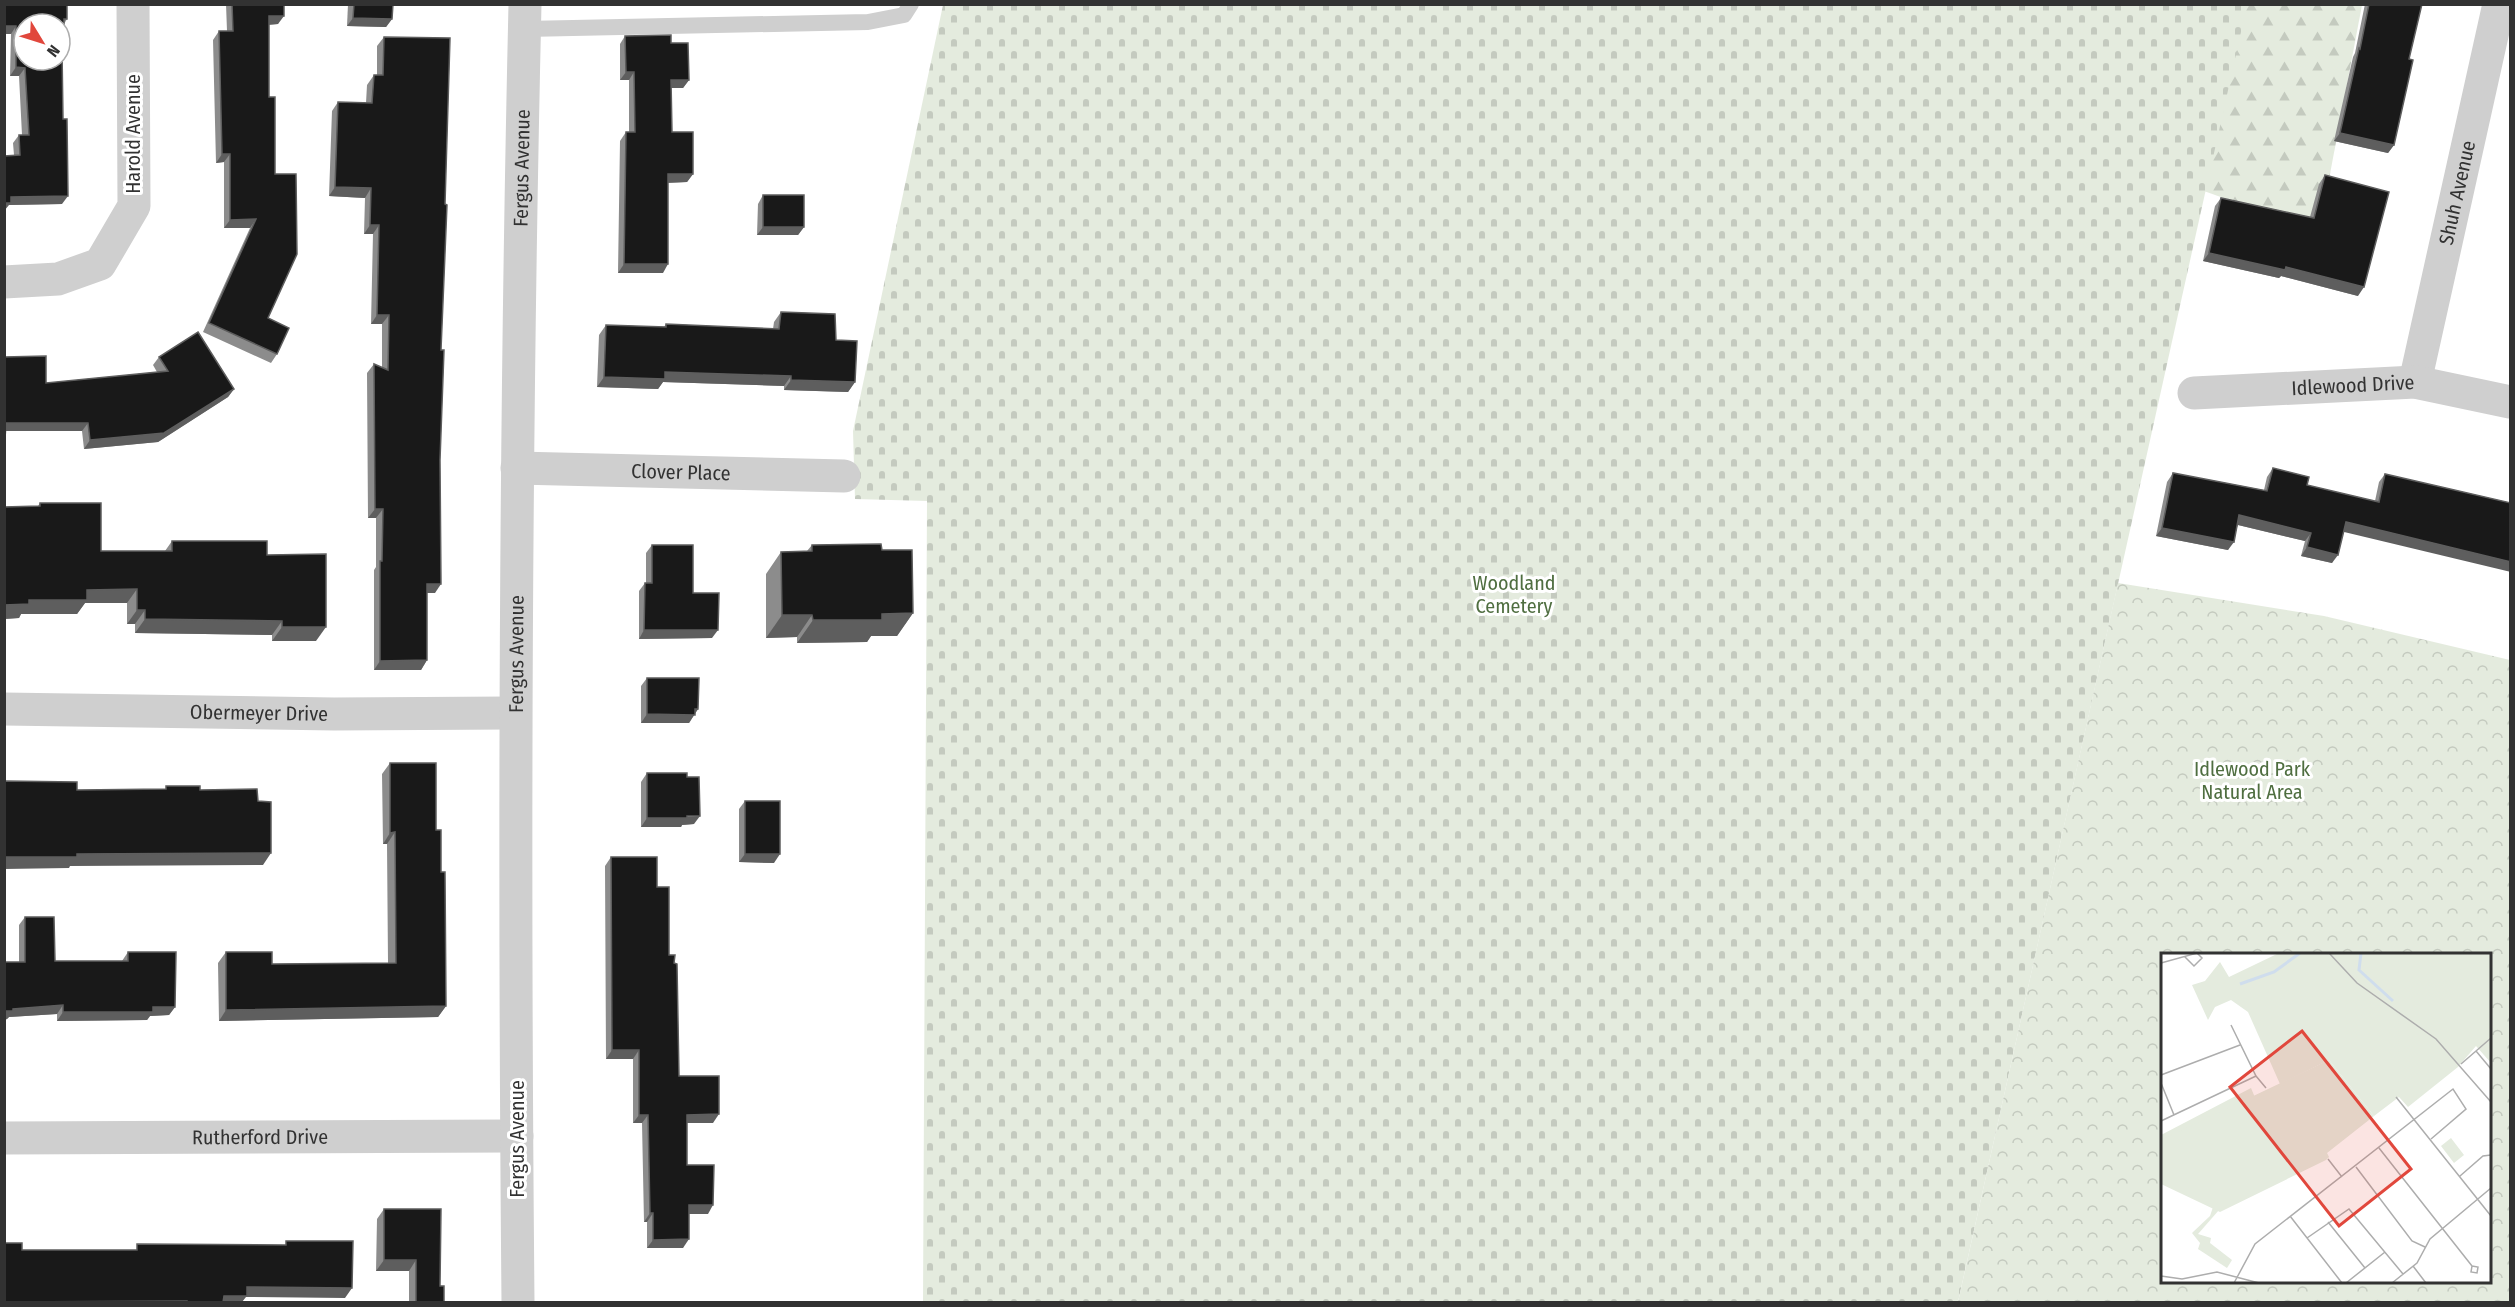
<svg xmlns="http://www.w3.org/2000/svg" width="2515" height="1307" font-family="'Fira Sans Condensed',sans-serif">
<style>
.forest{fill:url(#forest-firs)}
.cemetery{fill:url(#cemetery-stones)}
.park{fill:url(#park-crowns);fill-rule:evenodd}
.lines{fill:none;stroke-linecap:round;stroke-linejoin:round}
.lane{stroke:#cfcfcf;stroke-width:16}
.street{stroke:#cfcfcf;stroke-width:33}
.wall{fill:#8c8c8c}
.shaded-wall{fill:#5e5e5e}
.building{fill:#191919;stroke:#5e5e5e;stroke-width:1.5;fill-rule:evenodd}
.labels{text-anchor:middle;stroke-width:6;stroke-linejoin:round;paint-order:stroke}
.street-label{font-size:20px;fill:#323232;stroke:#fff}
.park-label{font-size:20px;fill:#4f6e40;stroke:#fff}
.inset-river{fill:none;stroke:#cfdded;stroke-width:3}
.inset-road{fill:none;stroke:#adadad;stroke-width:1.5}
.view{fill:#e1473c;fill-opacity:0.15;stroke:#e1473c;stroke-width:3}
.inset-edge{fill:none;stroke:#323232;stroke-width:3}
</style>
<defs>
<pattern id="forest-firs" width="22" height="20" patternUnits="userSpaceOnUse" patternTransform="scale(1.5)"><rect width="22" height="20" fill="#e4ebde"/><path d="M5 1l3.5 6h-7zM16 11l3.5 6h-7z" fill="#c4cabf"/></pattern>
<pattern id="cemetery-stones" width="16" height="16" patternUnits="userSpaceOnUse" patternTransform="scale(1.5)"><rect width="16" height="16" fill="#e4ebde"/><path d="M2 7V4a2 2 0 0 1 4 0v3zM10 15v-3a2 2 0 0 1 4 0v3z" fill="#c4cabf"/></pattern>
<pattern id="park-crowns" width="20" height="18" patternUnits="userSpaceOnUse" patternTransform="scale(1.5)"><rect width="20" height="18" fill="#e4ebde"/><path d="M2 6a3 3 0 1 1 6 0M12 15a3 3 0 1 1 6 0" fill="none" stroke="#c4cabf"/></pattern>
</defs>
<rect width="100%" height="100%" fill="#fff"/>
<!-- forest -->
<polygon class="forest" points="2183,5 2362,5 2319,232 2145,170"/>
<!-- cemetery -->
<polygon class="cemetery" points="943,5 2247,5 1958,1302 923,1302 927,501 855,499 853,431"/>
<!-- park -->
<path class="park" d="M 2118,583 L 2324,616 L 2510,660 L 2510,1302 L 1958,1302 ZM 2162,954 L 2490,954 L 2490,1282 L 2162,1282 Z"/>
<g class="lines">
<!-- lane -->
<polyline class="lane" points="525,29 868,22 904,15 911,4"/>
<!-- street -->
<g class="street">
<polyline points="4,282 58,279 100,264 134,206 133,4"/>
<path id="s1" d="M 2415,382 L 2499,4"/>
<path id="s2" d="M 2194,393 L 2415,382 L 2510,402"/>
<path id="s3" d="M 517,468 L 844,476"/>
<path id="s4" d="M 4,709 L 334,714 L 515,713"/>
<path id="s5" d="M 4,1138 L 517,1136"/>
<path id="s6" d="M 518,1302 C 514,870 515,437 525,4"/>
</g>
</g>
<!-- wall -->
<g class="wall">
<polygon points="4,4 67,19 64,24 62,51 62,204 9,205 14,155 13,143 19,135 22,135 19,76 10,76 11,34"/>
<polygon points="226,4 284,4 278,24 269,25 268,318 277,354 271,363 203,332 250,228 224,228 224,162 216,163 213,40 219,31 227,31"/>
<polygon points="348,4 393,4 392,19 386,27 347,26"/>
<polygon points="2365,4 2422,4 2409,59 2394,145 2388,153 2334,141 2353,57 2355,53"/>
<polygon points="625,36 671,43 689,80 683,88 671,88 672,132 693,174 687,182 668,183 663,273 618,273 620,141 626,132 629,132 629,80 620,80 620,44"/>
<polygon points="384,37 441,350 435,593 427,593 427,660 421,670 374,670 374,570 376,567 376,518 368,518 367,373 374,364 382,368 382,324 371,324 373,234 364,234 365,198 329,196 332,111 338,102 366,103 367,85 374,75 377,75 377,46"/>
<polygon points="2325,175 2358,296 2281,276 2279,278 2203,261 2215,206 2221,198 2310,217 2319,184"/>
<polygon points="763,195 804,227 798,235 757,235 758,204"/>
<polygon points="781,312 836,340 855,382 848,392 784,390 784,386 663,382 658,389 597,387 599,335 606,325 664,327 666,324 773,329 774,322"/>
<polygon points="4,357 46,383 157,372 153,365 159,357 234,389 228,397 158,442 84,449 82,431 5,431 4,440"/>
<polygon points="2273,468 2307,485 2375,501 2379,482 2385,474 2511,503 2344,532 2332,563 2301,556 2305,541 2238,525 2228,550 2156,536 2167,482 2173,473 2264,490 2267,477"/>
<polygon points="40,503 101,551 165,551 172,541 267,555 316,641 272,641 272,635 135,633 135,624 127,624 127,603 85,603 77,614 21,614 19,618 4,619 4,507 38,506"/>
<polygon points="652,545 693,593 712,638 639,639 639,591 645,583 646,583 646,553"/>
<polygon points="812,545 882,550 913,613 897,636 871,636 867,642 797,643 797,637 766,638 766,574 781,552 807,551"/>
<polygon points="647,678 698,709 689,723 641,723 641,686"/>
<polygon points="390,763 436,830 441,872 446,1006 438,1017 219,1021 218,963 226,952 272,964 388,963 387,844 383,844 382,774"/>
<polygon points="647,773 694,824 682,825 681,827 641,827 641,782"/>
<polygon points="745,801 774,863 739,862 739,809"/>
<polygon points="611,857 657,887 669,955 674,963 679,1076 713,1123 687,1123 687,1165 708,1214 689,1214 683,1248 647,1248 647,1222 644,1222 642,1123 633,1123 633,1059 606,1059 605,866"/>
<polygon points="25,917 55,961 122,961 128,952 175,1007 169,1015 150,1016 147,1020 57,1021 57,1014 9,1017 7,1019 4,1020 4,962 19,962 19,925"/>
<polygon points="384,1209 440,1286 444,1302 409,1302 409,1271 376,1271 377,1219"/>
</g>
<!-- shaded-wall -->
<g class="shaded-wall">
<polygon points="269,16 284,16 278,24 263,25"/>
<polygon points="353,18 392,19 386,27 347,26"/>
<polygon points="4,26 16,26 11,34 4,34"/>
<polygon points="16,67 25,68 19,76 10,76"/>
<polygon points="626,72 634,72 629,80 620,80"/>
<polygon points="671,80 689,80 683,88 665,88"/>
<polygon points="2340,133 2394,145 2388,153 2334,141"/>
<polygon points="222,154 230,154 224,162 216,163"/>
<polygon points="668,174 693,174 687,182 662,183"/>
<polygon points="335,187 371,188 365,198 329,196"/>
<polygon points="68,196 62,204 9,205 4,211 4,203 11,197"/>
<polygon points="256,219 250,228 224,228 230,220"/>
<polygon points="370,225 379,225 373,234 364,234"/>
<polygon points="763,227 804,227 798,235 757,235"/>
<polygon points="2209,253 2286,267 2364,287 2358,296 2281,276 2279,278 2203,261"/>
<polygon points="624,264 668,264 663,273 618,273"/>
<polygon points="377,315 389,315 382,324 371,324"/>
<polygon points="665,372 791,376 784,386 663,382 658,389 597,387 604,377"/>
<polygon points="791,380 855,382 848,392 784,390"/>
<polygon points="234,389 228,397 158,442 84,449 90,440"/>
<polygon points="6,423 88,423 82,431 4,431"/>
<polygon points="375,509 383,509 376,518 368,518"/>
<polygon points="2239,515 2311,533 2305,541 2234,524"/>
<polygon points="2346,522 2511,562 2511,572 2340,531"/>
<polygon points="2162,528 2234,542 2228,550 2156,536"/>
<polygon points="2307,547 2338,555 2332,563 2301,556"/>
<polygon points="427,584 441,584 435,593 421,593"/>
<polygon points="137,589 127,603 85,603 77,614 21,614 19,618 4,619 4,605 87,590"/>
<polygon points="137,610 145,610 135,624 127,624"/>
<polygon points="913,613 897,636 871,636 867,642 797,643 813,620 882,614"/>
<polygon points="782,615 812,615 797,637 766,638"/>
<polygon points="145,619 282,621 272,635 135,633"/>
<polygon points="282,627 326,627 316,641 272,641"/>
<polygon points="644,630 718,630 712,638 639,639"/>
<polygon points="427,660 421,670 374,670 380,661"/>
<polygon points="695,709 698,709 689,723 641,723 647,714"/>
<polygon points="700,816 694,824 682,825 681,827 641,827 647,818"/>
<polygon points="395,832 387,844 383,844 390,833"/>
<polygon points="271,853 263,865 70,866 69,868 4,869 4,857 77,854"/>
<polygon points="745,854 780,854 774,863 739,862"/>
<polygon points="63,1005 57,1014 9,1017 7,1019 4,1020 4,1011 13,1009"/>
<polygon points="446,1006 438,1017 219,1021 226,1010"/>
<polygon points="153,1007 175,1007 169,1015 150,1016 147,1020 57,1021 63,1012"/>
<polygon points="612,1050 639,1050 633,1059 606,1059"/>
<polygon points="719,1114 713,1123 681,1123 687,1115"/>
<polygon points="639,1115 648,1115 642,1123 633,1123"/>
<polygon points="689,1205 713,1205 708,1214 683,1214"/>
<polygon points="650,1213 653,1213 647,1222 644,1222"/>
<polygon points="689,1239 683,1248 647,1248 653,1240"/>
<polygon points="384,1260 416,1260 409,1271 376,1271"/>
<polygon points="247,1287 352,1288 345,1298 246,1297 242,1302 219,1302 224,1296"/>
<polygon points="104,1301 187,1301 187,1302 103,1302"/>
</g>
<!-- building -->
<g class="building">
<path d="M 4,4 L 67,4 L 67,19 L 64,19 L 64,49 L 62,49 L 63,119 L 67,119 L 68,196 L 11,197 L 11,203 L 4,203 L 4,156 L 20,155 L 19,135 L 29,135 L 25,68 L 16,67 L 16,26 L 4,26 ZM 24,24 L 60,24 L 60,60 L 24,60 Z"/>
<polygon points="232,4 284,4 284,16 269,16 269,97 275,97 275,174 296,174 297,254 268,318 289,328 277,354 209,323 256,219 230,220 230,154 222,154 219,31 233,31"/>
<polygon points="354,4 393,4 392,19 353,18"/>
<polygon points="2369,4 2422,4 2409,59 2413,60 2394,145 2340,133 2359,48 2360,49"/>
<polygon points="671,35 671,43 688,43 689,80 671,80 672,132 693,132 693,174 668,174 668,264 624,264 626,132 635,132 634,72 626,72 625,36"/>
<polygon points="384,37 450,38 445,204 447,205 441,350 444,350 440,460 441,584 427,584 427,660 380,661 380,561 382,561 383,509 375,509 374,364 388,370 389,315 377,315 379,225 370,225 371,188 335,187 338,102 372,103 374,75 383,75"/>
<polygon points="2325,175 2389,192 2364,287 2286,267 2285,270 2209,253 2221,198 2314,218"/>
<rect x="763" y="195" width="41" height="32"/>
<polygon points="781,312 835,314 836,340 857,341 855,382 791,380 791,376 665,372 665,379 604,377 606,325 666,327 666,324 779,329"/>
<polygon points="198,332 234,389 164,433 90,440 88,423 6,423 5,439 4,439 4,357 46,356 46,383 168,371 159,357"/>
<polygon points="2273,468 2309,477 2307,485 2379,502 2385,474 2511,503 2511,562 2346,522 2338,555 2307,547 2311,533 2239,515 2234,542 2162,528 2173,473 2267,491"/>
<polygon points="40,503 101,503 101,551 172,551 172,541 267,541 267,555 326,554 326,627 282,627 282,621 145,619 145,610 137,610 137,589 87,590 87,600 29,600 29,604 4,605 4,507 40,506"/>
<polygon points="881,544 882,550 912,550 913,613 882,614 882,620 813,620 812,615 782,615 781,552 812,551 812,545"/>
<polygon points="652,545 693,545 693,593 719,593 718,630 644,630 645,583 652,583"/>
<polygon points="647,678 699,678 698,709 695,709 695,715 647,714"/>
<polygon points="390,763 436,763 436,830 441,830 441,872 445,872 446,1006 226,1010 226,952 272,952 272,964 396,963 395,832 390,833"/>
<polygon points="647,773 687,773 687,777 699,777 700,816 687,816 687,818 647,818"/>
<polygon points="4,781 77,782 77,790 166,789 166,786 200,786 200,790 257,789 258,801 271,802 271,853 77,854 77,857 4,857"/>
<rect x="745" y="801" width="35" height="53"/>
<polygon points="611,857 657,857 657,887 669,887 669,955 675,955 674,963 677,964 679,1076 719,1076 719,1114 687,1115 687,1165 714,1165 713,1205 689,1205 689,1239 653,1240 653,1213 650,1213 648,1115 639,1115 639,1050 612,1050"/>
<polygon points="25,917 54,917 55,961 128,961 128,952 176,952 175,1007 153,1007 153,1012 63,1012 63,1005 13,1009 13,1011 4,1011 4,962 25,962"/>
<polygon points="384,1209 441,1209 440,1286 444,1286 444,1302 416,1302 416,1260 384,1260"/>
<polygon points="286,1241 353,1241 352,1288 247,1287 247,1296 224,1296 223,1302 187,1302 187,1301 4,1302 4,1243 22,1243 22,1250 137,1250 137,1244 286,1245"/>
</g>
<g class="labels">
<!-- street labels -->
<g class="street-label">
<text transform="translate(133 134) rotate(-90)" y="7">Harold Avenue</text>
<text dy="7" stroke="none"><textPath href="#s6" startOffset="1134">Fergus Avenue</textPath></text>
<text dy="7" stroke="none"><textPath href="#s1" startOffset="194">Shuh Avenue</textPath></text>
<text dy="7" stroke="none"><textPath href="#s2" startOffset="159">Idlewood Drive</textPath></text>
<text dy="7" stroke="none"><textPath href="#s3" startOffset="164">Clover Place</textPath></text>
<text dy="7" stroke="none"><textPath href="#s6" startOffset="648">Fergus Avenue</textPath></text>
<text dy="7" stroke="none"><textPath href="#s4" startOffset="255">Obermeyer Drive</textPath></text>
<text dy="7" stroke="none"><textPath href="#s5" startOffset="256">Rutherford Drive</textPath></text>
<text transform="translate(517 1139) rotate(-90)" y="7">Fergus Avenue</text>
</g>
<!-- park labels -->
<g class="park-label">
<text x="1514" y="590">Woodland<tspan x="1514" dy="23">Cemetery</tspan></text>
<text x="2252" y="776">Idlewood Park<tspan x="2252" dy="23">Natural Area</tspan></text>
</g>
</g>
<!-- overview -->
<g transform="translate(2161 953)">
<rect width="330" height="330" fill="#fff"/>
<path d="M 90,135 L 95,147 L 0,205 L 0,182 ZM 0,218 L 58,257 L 37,281 L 50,285 L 49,290 L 71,307 L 66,315 L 37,296 L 39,290 L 31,280 L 49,263 L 52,254 Z" fill="#e4ebde"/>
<path d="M 168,107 L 213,163 L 166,200 L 168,204 L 165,207 L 59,259 L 0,231 L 0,187 Z" fill="#e4ebde"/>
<path d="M 118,0 L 330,0 L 330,110 L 315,93 L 297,114 L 247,154 L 238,144 L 213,163 L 168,107 L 119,131 L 87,59 L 70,47 L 54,54 L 47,67 L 31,32 L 44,28 L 59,9 L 68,24 ZM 290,185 L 303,202 L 293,210 L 280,193 Z" fill="#e4ebde"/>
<path class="inset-river" d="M 200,0 L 198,17 L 232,48M 79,31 L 113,19 L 139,0"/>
<path class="inset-road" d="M 168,0 L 196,30 L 275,86 L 330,149M 0,10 L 36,0 L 41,5 L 33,13 L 24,4M 70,72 L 95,123 L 105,135M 315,98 L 330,116M 300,111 L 330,85M 0,122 L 79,92M 0,130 L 13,162M 235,144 L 330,263M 0,168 L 95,123M 218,195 L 311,313 L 310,319 L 316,320 L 317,314 L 311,313M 167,206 L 181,224M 195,214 L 251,288 L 264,294M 299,223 L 322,203 L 330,202M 129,263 L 181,330M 167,269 L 204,315M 146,285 L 188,256 L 242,321M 252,313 L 265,330M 0,323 L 21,326 L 56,319 L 98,330M 73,330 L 94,291 L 292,136 L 305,156 L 270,186M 185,330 L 224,299M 231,330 L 256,310 L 269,286 L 330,235"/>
<path class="view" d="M 141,78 L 250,216 L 178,273 L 69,134 Z"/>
<rect width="330" height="330" class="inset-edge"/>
</g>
<!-- border -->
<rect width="2515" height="1307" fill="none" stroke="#323232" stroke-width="12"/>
<!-- north arrow -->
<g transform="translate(42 42) rotate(128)"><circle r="28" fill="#ffffff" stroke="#adadad" stroke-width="1.5"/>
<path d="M0-4.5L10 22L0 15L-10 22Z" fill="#e1473c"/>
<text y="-9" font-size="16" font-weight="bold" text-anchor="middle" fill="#323232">N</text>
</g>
</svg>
